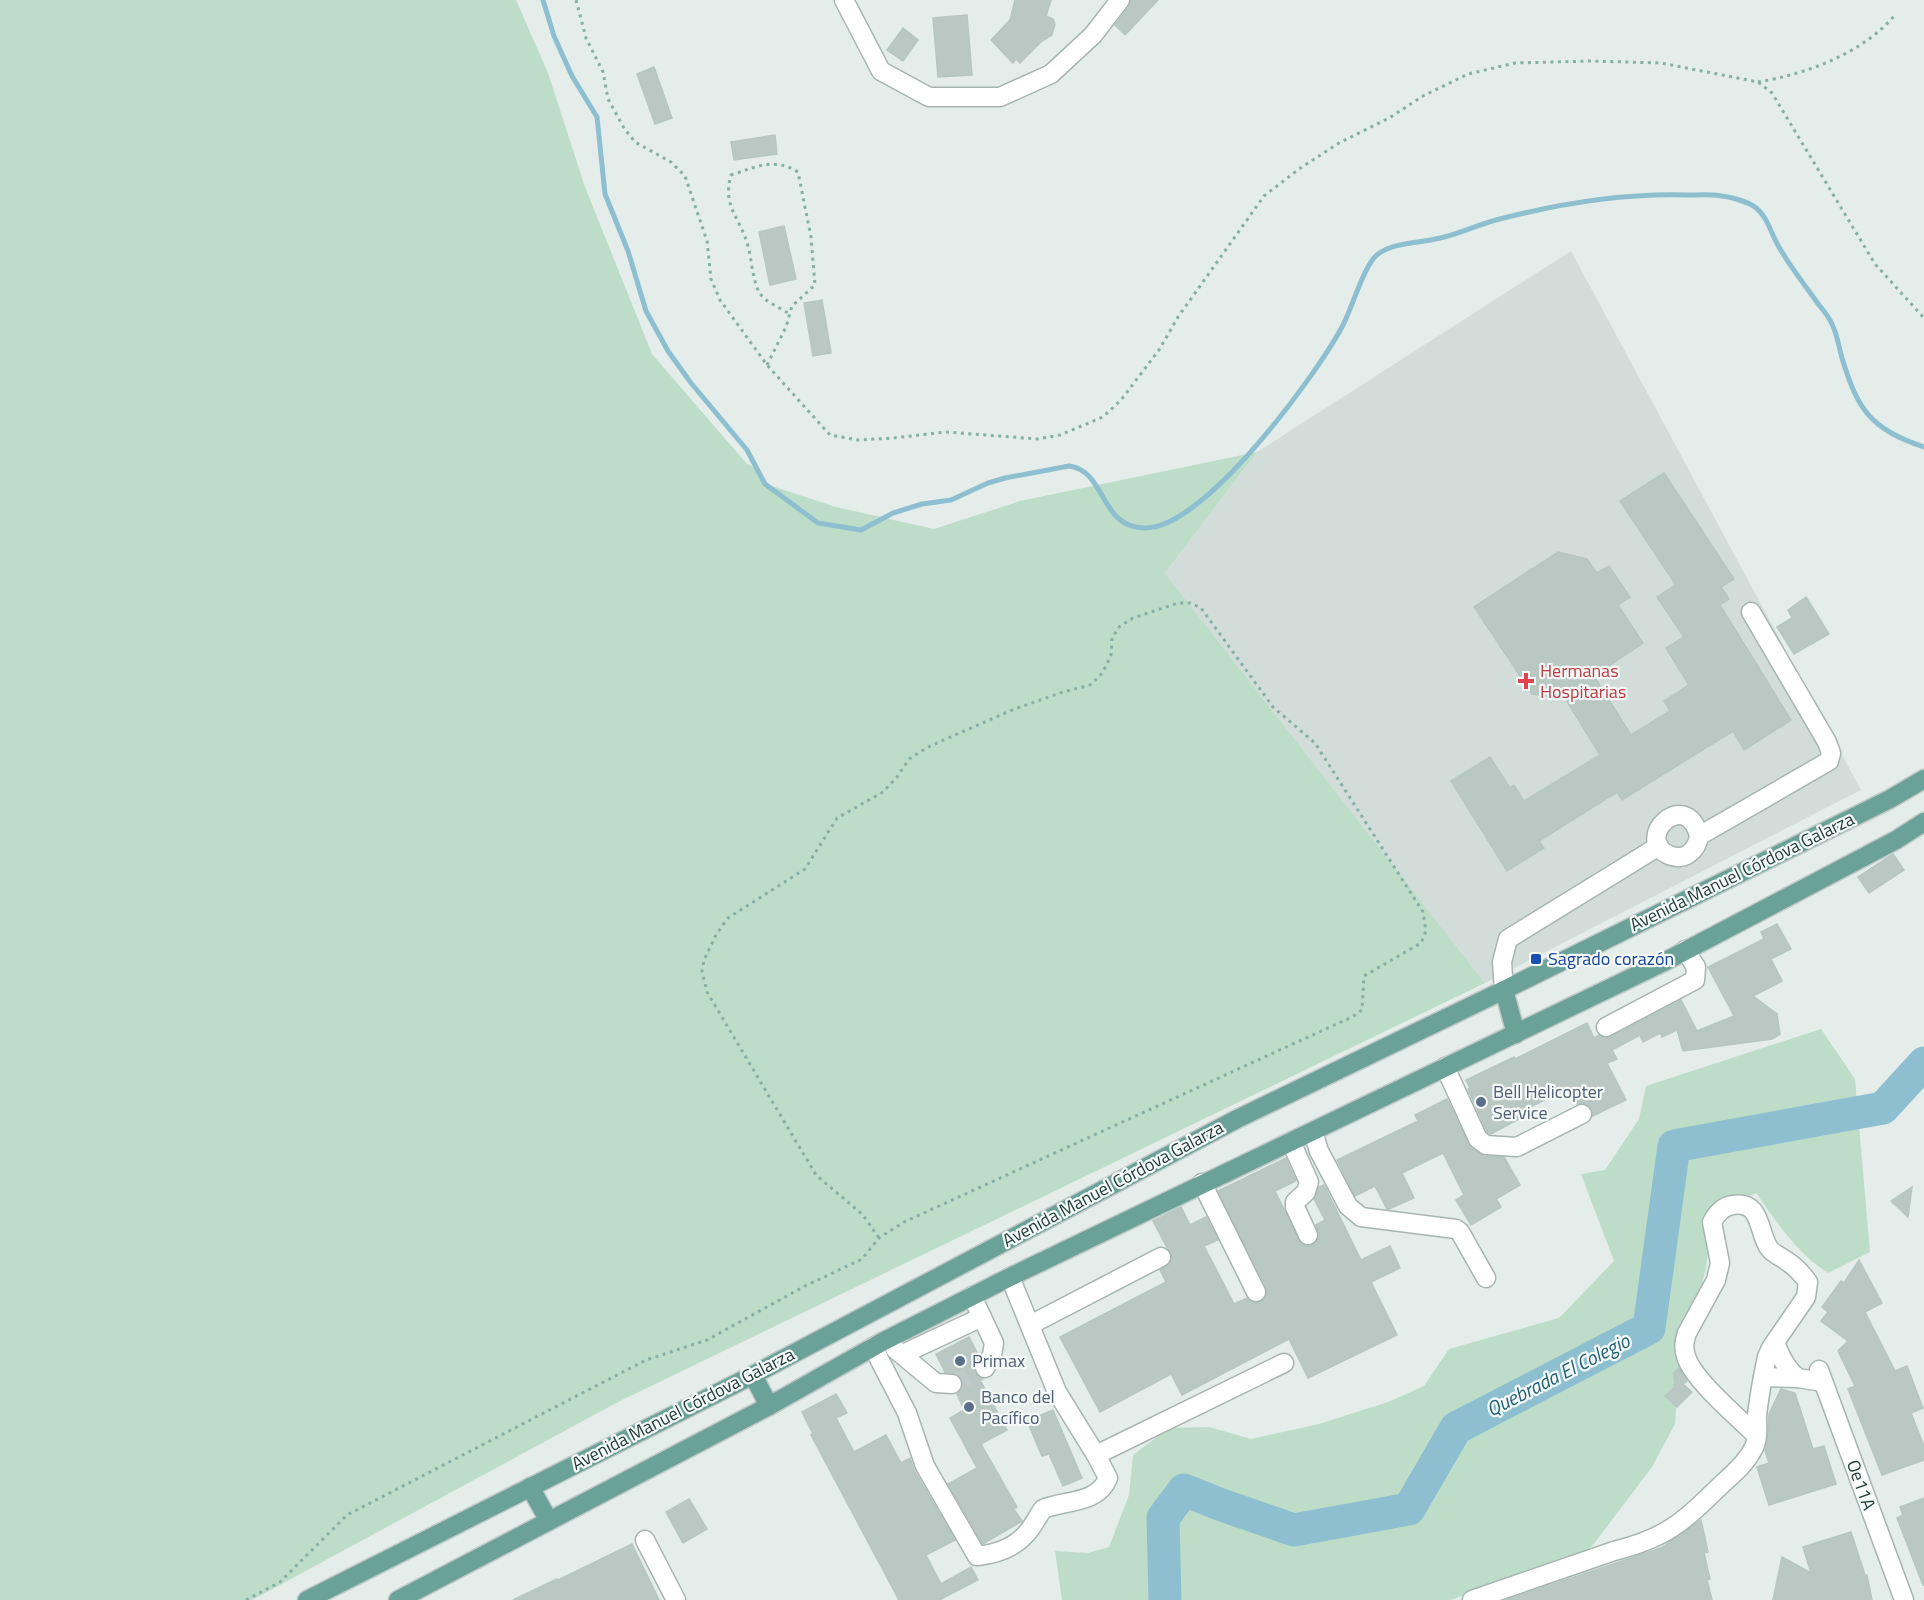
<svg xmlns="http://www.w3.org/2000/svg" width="1924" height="1600" font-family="'Titillium Web',sans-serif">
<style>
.built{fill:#d2ddd9}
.green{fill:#beddc9}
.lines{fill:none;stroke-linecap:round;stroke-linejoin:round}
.stream{stroke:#8ebfd0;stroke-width:5}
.river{stroke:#8ebfd0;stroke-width:33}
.building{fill:#b9c8c3;stroke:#b6c6c1;stroke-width:1.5}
.minor-tunnel{stroke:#becac7;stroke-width:18;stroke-dasharray:18 9;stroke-linecap:butt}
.minor-casing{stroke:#a7b5b2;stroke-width:21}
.major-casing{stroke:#c2c9c8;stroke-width:21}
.path{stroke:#86afa6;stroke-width:3;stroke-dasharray:3 4.5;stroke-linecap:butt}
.minor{stroke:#fff;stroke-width:18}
.major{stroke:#6aa198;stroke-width:18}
.health-dot{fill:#e0444e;stroke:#f5f9f7;stroke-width:2}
.transit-dot{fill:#1a4fb4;stroke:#f5f9f7;stroke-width:2}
.service-dot{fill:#5c6f8a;stroke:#f5f9f7;stroke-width:2}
.labels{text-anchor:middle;stroke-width:4.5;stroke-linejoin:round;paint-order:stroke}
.health-label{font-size:18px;fill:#be3a42;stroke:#f5f9f7;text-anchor:start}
.street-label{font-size:18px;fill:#243e3a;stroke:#f5f9f7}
.transit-label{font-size:18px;fill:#164399;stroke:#f5f9f7;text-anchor:start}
.service-label{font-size:18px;fill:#4e5e75;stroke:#f5f9f7;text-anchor:start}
.water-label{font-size:20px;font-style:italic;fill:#206178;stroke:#f5f9f7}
</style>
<rect width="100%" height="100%" fill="#e4edea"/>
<!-- built -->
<polygon class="built" points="1571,251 1861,790 1485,983 1165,573 1257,452"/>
<!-- green -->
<g class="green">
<polygon points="0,0 516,0 548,73 585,187 652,354 747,464 756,468 766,484 836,507 934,529 1020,501 1257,452 1165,573 1485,983 618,1402 252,1600 0,1600"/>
<path d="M 1821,1029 L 1855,1079 L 1870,1252 L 1828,1273 C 1797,1254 1777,1222 1756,1193 L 1731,1204 L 1710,1236 L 1706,1268 L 1679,1372 L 1675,1424 L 1652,1467 L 1593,1545 L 1574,1559 L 1450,1600 L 1062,1600 L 1055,1551 L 1088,1553 L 1109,1547 L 1129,1495 L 1133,1455 L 1169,1428 L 1209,1427 L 1251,1439 L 1319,1424 L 1388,1402 L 1424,1386 L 1449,1349 L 1559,1318 L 1614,1261 L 1581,1174 L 1605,1170 L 1639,1119 L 1646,1086 Z"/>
</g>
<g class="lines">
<!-- stream -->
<path class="stream" d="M 543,0 L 554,36 L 572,76 L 597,117 L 605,194 L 628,251 L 646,311 L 668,351 L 691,383 L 747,450 L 765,484 L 818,523 L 861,530 L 893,513 L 922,504 L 951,500 L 988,483 L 1005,478 L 1069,466 C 1107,471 1099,529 1146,528 C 1205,527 1315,377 1342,327 C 1352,309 1364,264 1378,254 C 1394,242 1421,243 1440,238 C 1459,234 1477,225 1496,220 C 1557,204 1624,193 1687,195 C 1698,195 1711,194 1722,196 C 1731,197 1748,202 1755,207 C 1768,217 1771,234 1779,247 C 1790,267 1806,286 1819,305 C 1824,311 1829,317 1832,324 C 1837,334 1839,347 1842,358 C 1858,411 1871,429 1924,447"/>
<!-- river -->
<polyline class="river" points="1165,1600 1163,1518 1184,1490 1219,1504 1294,1530 1409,1509 1456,1428 1649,1328 1674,1146 1883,1108 1924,1063"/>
</g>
<!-- building -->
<g class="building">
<polygon points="1015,0 1051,0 1046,16 1053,19 1055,24 1052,35 1042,41 1020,63 1016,59 1013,63 991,40 1010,20"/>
<polygon points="1131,0 1158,0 1125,35 1115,25 1129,7"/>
<polygon points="967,15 972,75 938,77 933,18"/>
<polygon points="903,28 918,40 903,61 887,50"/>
<polygon points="654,67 672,118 655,124 637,74"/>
<polygon points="775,135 777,154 734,160 731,142"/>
<polygon points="784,226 796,279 770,285 759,232"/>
<polygon points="822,300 831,353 813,356 804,303"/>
<polygon points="1664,473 1734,579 1721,587 1729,599 1720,605 1791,720 1744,750 1733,731 1622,800 1617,792 1539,841 1544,848 1507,871 1451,781 1490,757 1510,788 1514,785 1524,801 1600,755 1565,698 1532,694 1474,607 1558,552 1587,559 1597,573 1609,566 1630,597 1618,605 1643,643 1594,676 1631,735 1670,711 1664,701 1689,685 1666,648 1684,637 1657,597 1676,585 1620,501"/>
<polygon points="1806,597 1829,634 1794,654 1777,627 1792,618 1788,610"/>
<polygon points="1893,854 1904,870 1869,893 1858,877"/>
<polygon points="1777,924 1791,949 1771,959 1782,981 1753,996 1777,1014 1780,1034 1772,1039 1683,1051 1677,1030 1662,1037 1660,1033 1643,1042 1640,1035 1612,1050 1617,1059 1607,1063 1626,1100 1593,1116 1592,1109 1589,1105 1583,1103 1577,1104 1569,1088 1518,1113 1521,1118 1491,1134 1487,1132 1468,1089 1470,1088 1466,1080 1514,1057 1515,1059 1587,1023 1594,1038 1599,1035 1605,1038 1611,1037 1681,1000 1697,1031 1734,1016 1708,967 1764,939 1761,932"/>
<polygon points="1447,1099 1471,1148 1485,1156 1504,1157 1520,1185 1496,1199 1501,1207 1471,1225 1456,1200 1464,1195 1443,1153 1402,1173 1414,1198 1389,1209 1387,1209 1375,1186 1355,1196 1337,1160 1418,1121 1415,1115"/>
<polygon points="1286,1158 1296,1181 1275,1191 1301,1244 1308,1246 1317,1241 1319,1235 1316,1225 1325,1220 1314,1199 1319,1187 1324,1185 1361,1260 1390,1246 1400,1268 1371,1282 1397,1335 1308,1378 1289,1339 1182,1395 1171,1374 1100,1412 1060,1337 1166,1282 1160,1270 1170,1264 1172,1257 1153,1221 1181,1207 1190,1225 1206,1217 1218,1240 1204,1246 1234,1304 1247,1298 1255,1303 1261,1302 1267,1293 1266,1287 1218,1191"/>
<polygon points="1912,1187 1908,1217 1891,1201"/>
<polygon points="1859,1260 1882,1303 1865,1312 1895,1371 1907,1366 1923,1408 1911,1413 1924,1446 1924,1460 1882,1475 1848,1389 1855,1386 1838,1351 1848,1341 1821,1321 1828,1312 1822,1307 1841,1281 1844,1283"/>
<polygon points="969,1337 979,1356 974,1368 975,1373 983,1379 980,1380 1007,1430 981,1444 1017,1507 1014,1509 1022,1521 983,1544 948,1484 977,1468 950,1418 964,1410 957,1394 962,1390 962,1380 958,1374 945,1372 936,1354"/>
<polygon points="1679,1368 1687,1381 1683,1384 1692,1392 1677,1407 1665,1396 1675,1387 1674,1373"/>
<polygon points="1781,1389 1795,1393 1813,1449 1824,1446 1836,1484 1769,1505 1757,1467 1769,1463 1765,1451 1768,1435 1769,1414"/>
<polygon points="836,1394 847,1413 836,1418 854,1452 886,1435 901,1463 910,1458 915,1472 955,1540 926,1555 941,1584 971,1567 978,1580 939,1600 899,1600 811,1435 813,1434 802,1412"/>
<polygon points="1053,1410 1082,1478 1063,1486 1049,1454 1042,1456 1027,1421"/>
<polygon points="1924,1498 1924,1585 1923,1585 1897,1518 1903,1515 1900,1507"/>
<polygon points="689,1499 707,1529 683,1543 666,1512"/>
<polygon points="1701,1520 1708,1552 1704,1553 1710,1579 1707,1580 1712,1600 1506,1600 1661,1548"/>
<polygon points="1851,1532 1865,1575 1867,1575 1872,1600 1773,1600 1782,1557 1811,1573 1803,1547"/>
<polygon points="632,1544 659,1600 513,1600 557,1579 558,1580"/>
</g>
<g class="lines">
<!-- minor-tunnel -->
<polyline class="minor-tunnel" points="952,1384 985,1368"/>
<defs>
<g id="minor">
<polyline points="844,0 881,71 929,97 1000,97 1051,74 1093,35 1120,0"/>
<path d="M 1699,836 C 1686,786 1632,839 1669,855 C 1685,862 1697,850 1699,836 L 1829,761 L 1831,753 L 1827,742 L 1751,612"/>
<polyline points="1504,990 1502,962 1508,939 1659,846"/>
<polyline points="1606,1027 1695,980 1696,967 1685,950"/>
<polyline points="1445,1067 1478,1139 1486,1145 1517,1147 1582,1114"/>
<polyline points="1313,1132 1319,1151 1348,1206 1361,1217 1456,1229 1460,1232 1486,1278"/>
<polyline points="1291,1142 1309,1182 1306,1192 1295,1202 1295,1207 1308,1235"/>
<polyline points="1202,1183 1256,1292"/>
<polyline points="972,1296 994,1343 992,1355 985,1368"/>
<polyline points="1030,1325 1161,1257"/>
<path d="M 1775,1342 C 1780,1356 1786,1369 1798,1378"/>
<path d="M 873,1347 L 907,1413 L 925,1466 L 977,1556 C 994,1554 1014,1548 1026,1534 C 1033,1527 1037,1517 1043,1509 C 1065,1500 1098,1504 1108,1478 L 1096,1455 L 1057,1392 L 1010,1277"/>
<polyline points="895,1349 936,1383 952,1384"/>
<polyline points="903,1354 982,1317"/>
<polyline points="1819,1370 1904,1600"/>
<polyline points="1763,1377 1798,1378 1823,1382"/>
<polyline points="1096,1455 1284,1363"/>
<polyline points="645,1540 676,1600"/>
<path d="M 1472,1600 L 1614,1551 C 1667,1538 1683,1522 1721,1485 C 1732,1475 1745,1464 1752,1451 C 1759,1440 1757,1428 1757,1416 C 1759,1396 1763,1376 1767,1357 L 1771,1348 L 1806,1297 L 1808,1282 C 1802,1274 1796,1267 1788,1262 C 1782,1257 1773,1254 1769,1248 C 1758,1233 1762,1200 1733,1205 C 1723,1206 1717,1213 1712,1222 L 1720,1263 L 1716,1280 L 1687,1333 C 1684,1341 1683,1348 1686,1356 C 1692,1379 1739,1418 1757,1436"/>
</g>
<g id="major">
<polyline points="1504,990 1516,1034"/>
<polyline points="753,1375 769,1406"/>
<polyline points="530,1487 549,1521"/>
<polyline points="307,1600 753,1375 1237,1119 1504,990 1890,799 1924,779"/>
<polyline points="398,1600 769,1406 884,1341 1010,1277 1664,962 1896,840 1924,822"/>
</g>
</defs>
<!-- minor casing -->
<use href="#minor" class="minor-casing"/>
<!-- major casing -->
<use href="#major" class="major-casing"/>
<!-- path -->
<g class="path">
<polyline points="576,0 586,38 603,72 608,99 624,128 635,142 671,162 685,176 707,241 711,279 720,300 767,365 830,435 858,440 893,438 946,432 1038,439 1060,435 1103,417 1121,400 1159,350 1178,317 1264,196 1299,169 1339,143 1389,118 1423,96 1468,74 1515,63 1591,61 1661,63 1758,82 1772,93 1875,264 1924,318"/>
<path d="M 1758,82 C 1806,74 1862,54 1895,15"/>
<path d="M 767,365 L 786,327 L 792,306 L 815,285 L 811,237 L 798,172 C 774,157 756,167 731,175 C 722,207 740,217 748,246 C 752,260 752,278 759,292 C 764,302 780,307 789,314"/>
<polyline points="246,1600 280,1582 347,1515 646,1360 707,1340 805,1286 862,1259 879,1238 904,1222 1352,1017 1362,1010 1364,976 1421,943 1426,931 1423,912 1315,743 1273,707 1201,608 1190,603 1178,603 1133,618 1119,627 1112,638 1111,655 1106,666 1100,676 1090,685 1063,692 1012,710 928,747 909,759 897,777 883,792 837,818 805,869 728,918 716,935 704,960 702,971 707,992 816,1175 863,1215 879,1238"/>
</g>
<!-- minor -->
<use href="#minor" class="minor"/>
<!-- major -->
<use href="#major" class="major"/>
</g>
<!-- markers -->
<path class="health-dot" d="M1523 672h6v6h6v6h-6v6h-6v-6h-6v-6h6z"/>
<rect class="transit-dot" x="1530" y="953" width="12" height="12" rx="3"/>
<g class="service-dot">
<circle cx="1481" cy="1102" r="6"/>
<circle cx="960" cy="1361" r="6"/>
<circle cx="969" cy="1407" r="6"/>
</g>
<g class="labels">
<!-- health labels -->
<g class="health-label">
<text x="1540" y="677">Hermanas<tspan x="1540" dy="21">Hospitarias</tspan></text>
</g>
<!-- street labels -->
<g class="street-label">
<text transform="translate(1742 872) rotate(-26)" y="6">Avenida Manuel Córdova Galarza</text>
<text transform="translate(1113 1184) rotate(-28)" y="6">Avenida Manuel Córdova Galarza</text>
<text transform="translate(683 1409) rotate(-27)" y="6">Avenida Manuel Córdova Galarza</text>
<text transform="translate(1861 1485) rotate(70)" y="6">Oe11A</text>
</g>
<!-- transit labels -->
<g class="transit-label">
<text x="1548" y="965">Sagrado corazón</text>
</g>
<!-- service labels -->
<g class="service-label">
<text x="1493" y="1098">Bell Helicopter<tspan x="1493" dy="21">Service</tspan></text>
<text x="972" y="1367">Primax</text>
<text x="981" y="1403">Banco del<tspan x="981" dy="21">Pacífico</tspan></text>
</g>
<!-- water labels -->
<g class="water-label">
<text transform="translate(1558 1375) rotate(-27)" y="7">Quebrada El Colegio</text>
</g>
</g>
</svg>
